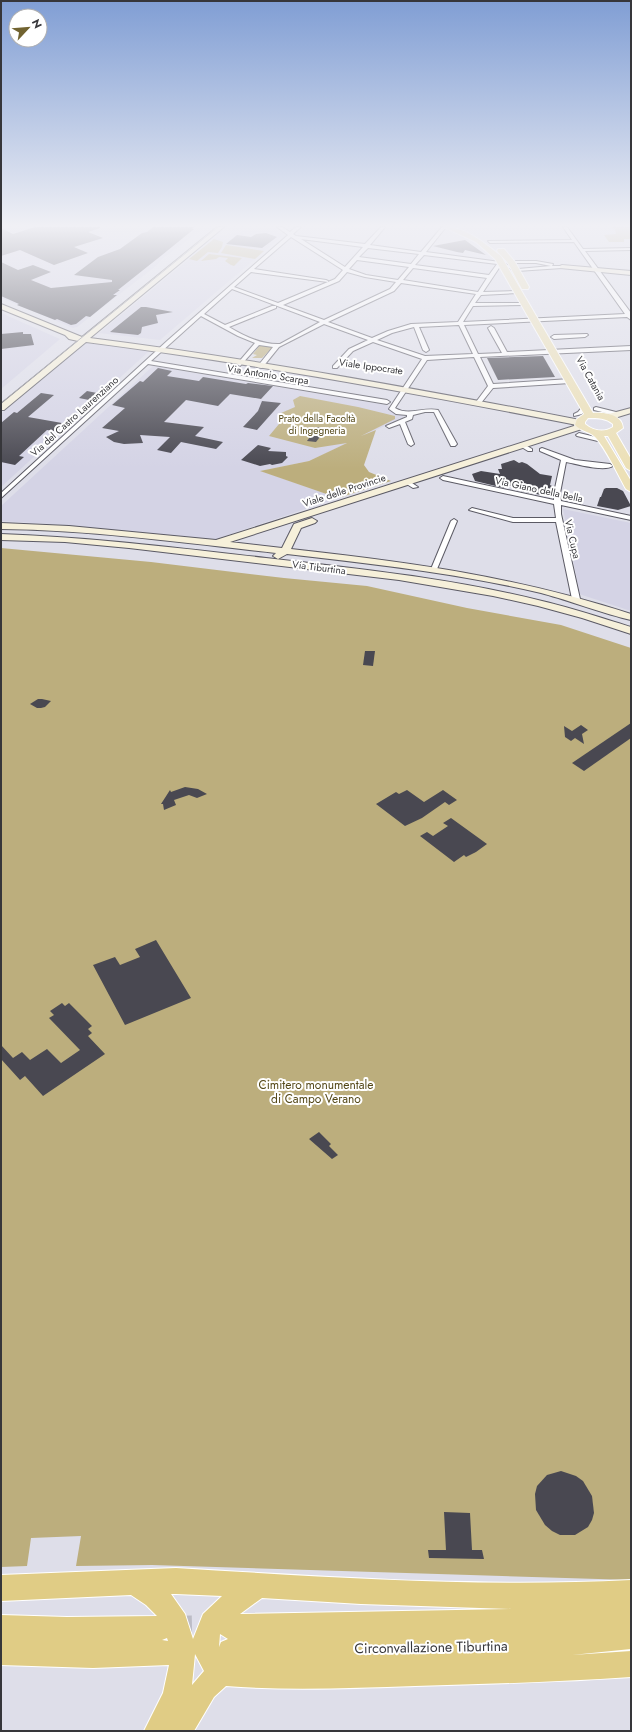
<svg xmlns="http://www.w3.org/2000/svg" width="632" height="1732" font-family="Jost,sans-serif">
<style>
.built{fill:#d4d3e5}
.green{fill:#bcae7d}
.building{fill:#494851}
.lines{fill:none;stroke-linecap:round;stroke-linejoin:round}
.highway-tunnel{stroke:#bcbcc6;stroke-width:24;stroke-dasharray:24 12;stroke-linecap:butt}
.street-casing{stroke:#5b5a64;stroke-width:2}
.secondary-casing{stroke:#5b5a64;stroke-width:2}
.primary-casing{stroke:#fff;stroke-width:2}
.highway-casing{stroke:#fff;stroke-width:2}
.street{fill:#fff;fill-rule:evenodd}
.secondary{fill:#f6f0da;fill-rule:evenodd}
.primary{fill:#ece0b6;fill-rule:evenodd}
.highway{fill:#e0cc85;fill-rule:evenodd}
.tram{stroke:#8f8f96;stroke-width:1}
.labels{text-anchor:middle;stroke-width:4;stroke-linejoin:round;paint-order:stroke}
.far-street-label{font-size:10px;fill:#36363a;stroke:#fff}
.far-park-label{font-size:10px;fill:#544818;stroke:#fff}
.park-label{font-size:12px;fill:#544818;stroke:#fff}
.near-street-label{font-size:14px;fill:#36363a;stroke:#fff}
</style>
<rect width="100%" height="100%" fill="#dedee9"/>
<!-- built -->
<g class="built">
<polygon points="1,227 205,227 162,259 156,266 77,327 73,328 1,298"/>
<polygon points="261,227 271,227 283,235 160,340 99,333 216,237"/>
<polygon points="1,313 60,339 1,389"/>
<polygon points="86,343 149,351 1,487 1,414"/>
<polygon points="153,366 386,405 404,417 309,461 261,471 338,498 216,539 52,524 1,521 1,506"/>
<polygon points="563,509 631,523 631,611 576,593 579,590"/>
</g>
<!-- green -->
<g class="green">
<polygon points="611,227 631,227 631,239 624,239 624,242 609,242 604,235 616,234 615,229"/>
<polygon points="214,239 223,242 222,247 218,253 208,252 197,261 189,259"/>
<polygon points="226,245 264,251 255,259 221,253"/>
<polygon points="209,254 242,258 234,266 231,265 225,261 228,258 219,257 216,259 201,261"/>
<polygon points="260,345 273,347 262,358 252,358 257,355 253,354"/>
<polygon points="300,396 358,407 395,416 395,419 361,436 376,430 364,465 369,472 391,481 338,498 260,471 309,461 347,443 315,448 269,436 279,424 281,413 295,407 293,400"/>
<polygon points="1,548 151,562 284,578 367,586 467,608 561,625 631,648 631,1580 152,1565 76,1566 81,1536 31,1538 27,1566 1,1567"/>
</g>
<!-- building -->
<g class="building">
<polygon points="35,227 100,227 100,228 88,232 103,238 74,247 88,253 54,265 20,250 1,256 1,228 13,234"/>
<polygon points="153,227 194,227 192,229 194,229 162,255 118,290 120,290 113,295 117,295 90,317 86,316 76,324 71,325 57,319 55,320 17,305 19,304 1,296 1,262 18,270 33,265 51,272 31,280 51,288 112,282 112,280 74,275 98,257 120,249 142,233 147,232"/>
<polygon points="266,233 277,237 262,248 226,244 237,235 251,237 256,234"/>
<polygon points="465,240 486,255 465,250 463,253 457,252 433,246"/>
<polygon points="141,307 146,307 173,312 156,315 158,323 142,327 141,333 138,335 110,332"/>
<polygon points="23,332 23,334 31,334 34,345 1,349 1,334"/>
<polygon points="543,356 555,377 498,380 487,358"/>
<polygon points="158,368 172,371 167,376 199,381 203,377 246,384 248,383 273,386 261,399 230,394 218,406 186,400 164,422 204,427 195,436 223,442 216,449 181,442 171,453 157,450 170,437 140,435 143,443 124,444 114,442 106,437 119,431 102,428 125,408 112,405 140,381 143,382"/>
<polygon points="87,391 97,393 89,400 79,398"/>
<polygon points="41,393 54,395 28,417 62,423 54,431 47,430 19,456 24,457 15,465 1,462 1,423 14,412 17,413"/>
<polygon points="262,401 281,403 257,430 243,427 258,411"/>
<polygon points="317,427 326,429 316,442 307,441"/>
<polygon points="258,445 271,448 268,451 286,452 286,456 288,457 282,463 272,465 270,464 260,466 241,460"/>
<polygon points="514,460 519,463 522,462 527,464 540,474 552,476 550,485 552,486 552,497 520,491 521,488 506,485 504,488 475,481 472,474 481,471 500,474 498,469 502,469 501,464"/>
<polygon points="606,488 617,488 623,491 631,506 618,510 597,506 600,497 601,497 604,489"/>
<polygon points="365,651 375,651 373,666 363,665"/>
<polygon points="38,699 42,699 51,701 45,707 41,708 37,708 30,704"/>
<polygon points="631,723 631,738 584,771 572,763"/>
<polygon points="581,725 588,730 582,734 584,744 575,738 571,741 565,737 564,726 572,731"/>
<polygon points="185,787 198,789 207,794 197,798 189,795 174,800 176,805 164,810 163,804 161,804 170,790 171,792"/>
<polygon points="407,790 424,802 443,790 457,800 449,805 445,802 422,818 405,826 376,804 396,792 399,794"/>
<polygon points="451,818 487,844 476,852 466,857 464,855 454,862 420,836 427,832 433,836 448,826 443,823"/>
<polygon points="156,940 191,998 125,1025 93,965 115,957 120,965 140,957 135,949"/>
<polygon points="62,1003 65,1006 69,1003 92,1026 88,1029 92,1033 88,1036 105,1054 43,1096 25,1076 20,1080 1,1059 1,1045 13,1058 22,1052 30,1060 47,1049 61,1063 80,1050 49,1018 54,1015 50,1011"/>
<polygon points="319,1132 331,1144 329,1146 338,1155 332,1159 309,1139"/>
<polygon points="561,1471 576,1476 583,1481 592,1496 594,1513 592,1520 588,1527 575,1535 560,1535 552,1531 545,1525 536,1510 535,1494 537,1486 547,1475"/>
<polygon points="444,1512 470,1513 472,1550 482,1550 484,1559 429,1558 428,1550 446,1550"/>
</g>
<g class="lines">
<!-- highway-tunnel -->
<polyline class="highway-tunnel" points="168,1628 219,1627"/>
<defs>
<g id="street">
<path d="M 277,227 L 282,227 L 290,232 L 296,227 L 301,227 L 293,234 L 296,236 L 365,244 L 381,227 L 385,227 L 370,245 L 421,252 L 442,227 L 446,227 L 426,252 L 500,262 L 518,269 L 551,266 L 536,263 L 511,263 L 509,262 L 509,261 L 536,261 L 553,264 L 552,266 L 562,266 L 564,267 L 562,268 L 517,271 L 501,265 L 483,292 L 518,291 L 520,292 L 518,293 L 481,295 L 475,303 L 525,303 L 527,304 L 525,305 L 473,306 L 463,322 L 625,314 L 574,242 L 490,243 L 488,241 L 572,240 L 563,227 L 567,227 L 583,249 L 631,248 L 631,250 L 585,251 L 631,313 L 631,320 L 627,317 L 464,325 L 478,354 L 502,353 L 488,328 L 491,326 L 494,328 L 507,352 L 631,346 L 631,350 L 480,357 L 493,384 L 570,379 L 573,381 L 570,383 L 493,388 L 481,403 L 479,404 L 476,402 L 488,386 L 474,357 L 427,360 L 395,408 C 409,416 423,407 438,410 L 457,444 L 455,446 L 451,446 L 434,412 L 425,412 L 413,415 L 412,419 L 405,422 L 414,444 L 411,446 L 408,444 L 400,424 L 389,428 L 386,426 L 407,417 L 407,415 L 396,414 L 389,409 L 422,359 L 373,342 L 353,351 L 337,368 L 333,368 L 333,366 L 349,349 L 368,340 L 324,324 L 279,347 L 262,368 L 257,367 L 273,347 L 259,345 L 240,366 L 237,364 L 255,343 L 238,336 L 201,316 L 151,361 L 387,400 L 390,402 L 387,404 L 148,364 L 1,498 L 1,493 L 167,341 L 288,235 ZM 291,237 L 343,270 L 335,279 L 278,303 L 234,287 L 251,272 L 328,282 L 328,281 L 326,280 L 254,269 ZM 301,239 L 363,247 L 345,267 ZM 368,248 L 419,254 L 411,264 L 359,257 ZM 424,255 L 497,264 L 489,275 L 415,265 ZM 357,260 L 409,267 L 398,280 L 366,275 L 349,269 ZM 413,268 L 487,278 L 478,292 L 403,280 ZM 347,272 L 365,277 L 396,282 L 390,289 L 324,320 L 283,305 L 339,281 ZM 401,283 L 476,294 L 458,322 L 411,324 L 388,331 L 372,338 L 328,322 L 394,291 ZM 232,289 L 320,322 L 280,344 C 262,345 244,336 229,327 L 276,308 L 276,306 L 272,306 L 225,325 L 204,314 ZM 459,325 L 473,354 L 425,356 L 377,340 L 392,333 L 414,327 L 423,350 L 426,352 L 429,350 L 419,327 Z"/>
<polygon points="587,334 588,335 585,337 554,339 551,337 554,335"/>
<polygon points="583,406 588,407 582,414 574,416 574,414 578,412"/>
<polygon points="596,407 620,413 621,414 618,416 594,410 594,408"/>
<polygon points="579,433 604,439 605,440 602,442 577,436 576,435"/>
<polygon points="522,443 532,449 532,451 528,451 520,446 520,444"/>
<path d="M 542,448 L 575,460 L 610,464 L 613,466 C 604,472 577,464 566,462 L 560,493 L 561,501 L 631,516 L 631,520 L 561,505 L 561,514 L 580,599 L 576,601 L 572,599 L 556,522 L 513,522 L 469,510 L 472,508 L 513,518 L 556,518 L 554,504 L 443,480 L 440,478 L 443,476 L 554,500 L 554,493 L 561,460 L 540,451 L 540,449 Z"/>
<polygon points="405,481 409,481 418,487 413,488 405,483"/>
<polygon points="454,519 457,521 437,569 436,570 432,570 431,569 451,521"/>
</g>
<g id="secondary">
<path d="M 217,227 L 224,227 L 90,338 C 255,359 418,389 580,420 L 583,421 L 586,426 L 585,428 L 230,542 L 282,548 L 294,524 L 312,518 L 317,521 L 315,523 L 301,528 L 291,549 C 409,562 518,577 631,614 L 631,620 C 601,613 571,601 541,593 C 457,573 372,564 287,554 L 278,559 L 273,556 L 276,553 C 185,543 93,530 1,529 L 1,523 L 69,526 L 216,540 L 577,425 C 414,393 250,363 86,342 L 4,410 L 1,410 L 1,404 L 78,341 L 69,339 L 65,335 L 1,309 L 1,304 L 82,337 Z"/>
<polygon points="562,265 631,271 631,275 560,268 560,266"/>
<polygon points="631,408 631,413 608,420 604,417 605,415"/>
<path d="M 1,534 C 90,537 178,548 266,558 C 358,569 452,578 542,601 C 572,608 602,618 631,627 L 631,634 L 582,618 L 538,606 L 493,596 L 399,580 L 129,548 L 65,542 L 1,540 Z"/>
</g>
<g id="primary">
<path d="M 444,227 C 466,227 484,243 501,256 L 593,413 C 603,412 622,414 623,428 L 616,433 L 631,459 L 631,471 L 626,468 L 608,436 L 604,436 L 631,481 L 631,492 L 626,489 C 618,475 605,446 594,436 C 588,431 581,431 575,425 L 577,419 L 584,414 L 495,259 L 476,242 ZM 588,418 C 598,418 606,418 613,424 L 613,427 C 604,433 593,431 585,424 L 585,422 Z"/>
<polygon points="498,249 504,249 515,262 529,287 528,289 522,289 508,263 497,251"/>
</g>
<path id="highway" d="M 176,1568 C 327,1577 479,1588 631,1580 L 631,1649 L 572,1655 L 631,1651 L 631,1677 C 559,1682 487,1684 415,1686 C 352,1688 289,1691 226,1686 L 214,1697 L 194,1731 L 144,1731 L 163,1693 L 169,1665 L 93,1668 L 1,1665 L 1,1615 L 67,1617 L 157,1616 L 146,1605 L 131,1595 L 1,1601 L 1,1575 ZM 171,1594 L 176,1594 L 222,1596 L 203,1614 L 193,1639 L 185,1614 ZM 262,1598 L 361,1604 L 512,1609 L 240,1614 ZM 220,1634 L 228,1639 L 221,1642 L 219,1647 ZM 167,1638 L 168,1641 L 162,1640 ZM 195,1654 L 204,1671 L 192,1685 Z"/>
</defs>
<!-- street casing -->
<use href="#street" class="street-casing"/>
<!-- secondary casing -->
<use href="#secondary" class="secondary-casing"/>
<!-- primary casing -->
<use href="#primary" class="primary-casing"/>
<!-- highway casing -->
<use href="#highway" class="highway-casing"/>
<!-- street -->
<use href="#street" class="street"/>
<!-- secondary -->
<use href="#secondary" class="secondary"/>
<!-- primary -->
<use href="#primary" class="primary"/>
<!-- highway -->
<use href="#highway" class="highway"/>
<!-- tram -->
<polyline class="tram" points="1,403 218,227"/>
</g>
<!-- sky -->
<linearGradient id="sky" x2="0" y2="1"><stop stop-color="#809ed4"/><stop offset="0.48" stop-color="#f0f0f5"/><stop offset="1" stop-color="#f0f0f5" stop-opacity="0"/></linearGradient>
<rect width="632" height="469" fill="url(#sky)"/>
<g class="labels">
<!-- far-street labels -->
<g class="far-street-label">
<text transform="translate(371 366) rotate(8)" y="4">Viale Ippocrate</text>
<text transform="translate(268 374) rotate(9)" y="4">Via Antonio Scarpa</text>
<text transform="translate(591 378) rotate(61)" y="4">Via Catania</text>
<text transform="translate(74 416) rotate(-42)" y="4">Via del Castro Laurenziano</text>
<text transform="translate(539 489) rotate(12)" y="4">Via Giano della Bella</text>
<text transform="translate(344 490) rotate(-18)" y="4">Viale delle Provincie</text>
<text transform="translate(573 539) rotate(77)" y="4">Via Cupa</text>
<text transform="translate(319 567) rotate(7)" y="4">Via Tiburtina</text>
</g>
<!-- far-park labels -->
<g class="far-park-label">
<text x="317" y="422">Prato della Facoltà<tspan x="317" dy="12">di Ingegneria</tspan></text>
</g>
<!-- park labels -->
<g class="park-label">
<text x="316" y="1089">Cimitero monumentale<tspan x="316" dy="14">di Campo Verano</tspan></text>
</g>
<!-- near-street labels -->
<g class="near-street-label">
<text transform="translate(431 1647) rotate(-1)" y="5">Circonvallazione Tiburtina</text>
</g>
</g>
<!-- border -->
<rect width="632" height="1732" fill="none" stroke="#36363a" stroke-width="4"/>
<!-- north arrow -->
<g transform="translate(28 28) rotate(64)"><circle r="19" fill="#ffffff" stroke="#afafb0"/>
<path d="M0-3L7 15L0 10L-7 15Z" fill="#716330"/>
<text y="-6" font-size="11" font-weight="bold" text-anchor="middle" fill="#36363a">N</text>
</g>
</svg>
